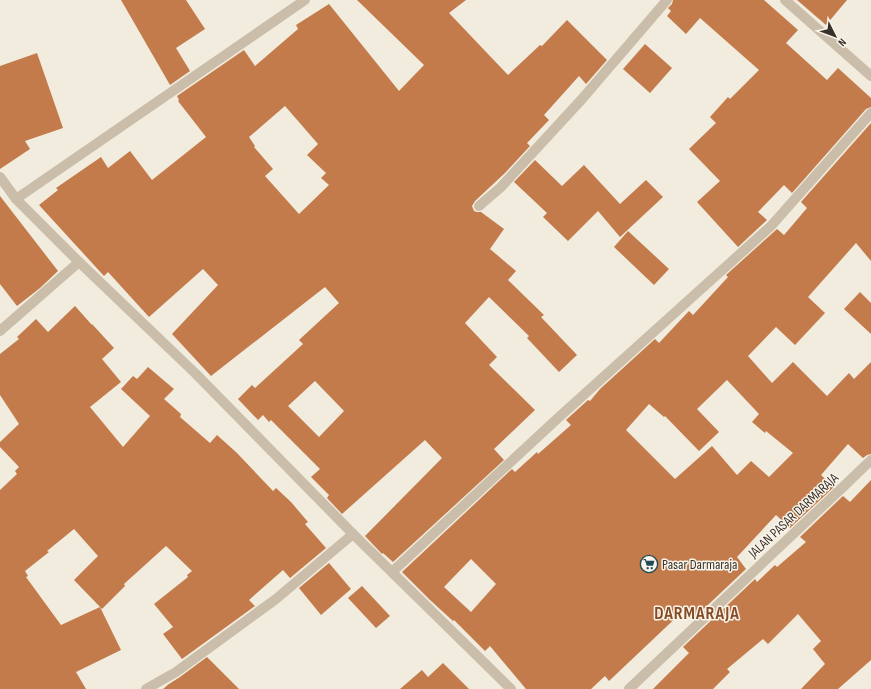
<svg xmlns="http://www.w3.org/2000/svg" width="871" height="689" font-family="'Sofia Sans Condensed',sans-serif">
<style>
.building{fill:#c37b4b;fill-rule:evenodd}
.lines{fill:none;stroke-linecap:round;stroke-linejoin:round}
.street{stroke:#cabeaa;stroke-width:10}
.labels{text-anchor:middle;stroke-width:3;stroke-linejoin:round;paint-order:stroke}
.street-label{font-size:14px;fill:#383029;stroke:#faf5eb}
.poi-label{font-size:14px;fill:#383029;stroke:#faf5eb;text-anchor:start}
.district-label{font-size:18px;font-weight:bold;letter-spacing:1px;fill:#854b24;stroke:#faf5eb}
</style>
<rect width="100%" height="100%" fill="#f2ecde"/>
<!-- building -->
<g class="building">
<polygon points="121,0 186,0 205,29 176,48 190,71 170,85"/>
<path d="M 357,0 L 466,0 L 449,13 L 508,75 L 540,45 L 542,46 L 567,20 L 607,60 L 586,84 L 579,76 L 544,115 L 549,120 L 527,143 L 530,146 L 505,173 L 475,201 L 472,206 L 474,211 L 477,212 L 481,212 L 504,229 L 490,249 L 516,271 L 508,280 L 544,315 L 541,317 L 577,355 L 559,372 L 527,338 L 529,336 L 489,297 L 465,323 L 497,357 L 489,365 L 535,410 L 494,449 L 504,460 L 393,562 L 383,553 L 382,554 L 365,536 L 442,458 L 425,440 L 342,514 L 327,498 L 329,495 L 311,477 L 320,469 L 271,420 L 269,422 L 263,415 L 258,420 L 238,399 L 252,385 L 255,388 L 303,344 L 299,340 L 339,303 L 325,287 L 211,376 L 172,334 L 218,285 L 203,269 L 149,317 L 108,272 L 104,276 L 39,205 L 58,190 L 56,188 L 101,157 L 108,168 L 130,151 L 152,180 L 206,137 L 178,101 L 179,100 L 177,96 L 244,50 L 255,66 L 298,29 L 296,25 L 329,4 L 399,91 L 424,65 ZM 285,106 L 318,144 L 307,155 L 326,173 L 321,178 L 329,185 L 299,214 L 265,176 L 273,169 L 254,147 L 255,146 L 249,137 ZM 315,381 L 344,411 L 319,437 L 288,406 Z"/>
<polygon points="673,0 764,0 798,30 786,43 827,80 838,68 871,98 871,107 866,109 792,193 784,185 758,212 767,220 738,247 697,202 720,181 689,149 716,123 710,117 728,97 730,99 759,70 700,18 686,34 667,16 671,11 668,8 672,4"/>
<polygon points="797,0 847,0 826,25"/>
<polygon points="645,44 672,68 650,93 623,69"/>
<polygon points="37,53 63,128 25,141 30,149 0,169 0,66"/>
<path d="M 871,123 L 871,261 L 856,243 L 808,297 L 825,313 L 795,345 L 776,327 L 748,356 L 772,383 L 793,362 L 827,396 L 849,373 L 854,379 L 871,362 L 871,454 L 867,455 L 863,458 L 850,446 L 848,444 L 821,475 L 834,487 L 790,528 L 776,515 L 737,557 L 746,569 L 692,620 L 683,611 L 609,681 L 605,676 L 591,689 L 526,689 L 490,646 L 485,651 L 454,620 L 453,621 L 430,600 L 402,572 L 512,469 L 515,472 L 537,452 L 538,454 L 571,425 L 566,420 L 588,400 L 590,401 L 600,389 L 655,339 L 659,343 L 689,311 L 693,315 L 728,277 L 726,275 L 777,229 L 784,235 L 807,208 L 801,202 ZM 727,380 L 759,414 L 752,422 L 765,433 L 766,431 L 793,453 L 769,477 L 751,461 L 737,475 L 712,446 L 675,479 L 626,430 L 649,404 L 664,417 L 665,416 L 699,451 L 719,432 L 697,409 ZM 471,559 L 496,584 L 471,612 L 444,587 Z"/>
<polygon points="535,160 562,186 584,165 620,204 646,180 663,197 620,237 598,211 568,241 543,217 547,213 514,182"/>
<polygon points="0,196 58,271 40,288 17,306 0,284"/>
<polygon points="628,231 669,269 654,285 614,247"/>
<polygon points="860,292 871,303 871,334 844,309"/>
<polygon points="75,306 92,325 92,324 114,348 102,359 121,382 90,407 123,447 150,416 121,389 133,376 137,379 148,367 174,389 164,399 181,414 180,417 210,443 217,435 237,453 273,491 276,488 291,502 308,522 305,524 326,548 290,578 283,570 249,600 255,606 182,659 163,634 173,627 154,604 188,577 187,575 192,571 166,546 124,584 125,586 102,609 74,580 98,556 74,529 47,551 49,552 25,571 28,576 26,577 61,625 100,607 121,650 76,672 86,689 0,689 0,490 17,474 15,471 19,467 0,447 0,442 19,424 0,395 0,354 19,339 17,337 36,319 48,332"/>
<polygon points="871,480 871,660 838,689 801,689 825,664 813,649 821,641 798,614 768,644 763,639 727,669 730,672 713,689 653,689 689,653 683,647 755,579 757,582 775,565 777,567 806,542 800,537 843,496 850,502"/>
<polygon points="329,563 351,589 321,615 299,588"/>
<polygon points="362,586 390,616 376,628 348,598"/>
<polygon points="207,657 239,689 163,689 169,684 180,677"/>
<polygon points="443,663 469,689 400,689 422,670 428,677"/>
</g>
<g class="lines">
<!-- street -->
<g class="street">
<polyline points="785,0 871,76"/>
<polyline points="0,177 16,199 79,262 195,373 353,534 511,689"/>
<polyline points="16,199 305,0"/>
<polyline points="479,206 501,187 582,99 667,0"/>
<polyline points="0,331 79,262"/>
<polyline points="392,572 558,418 771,226 871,113"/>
<polyline points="146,689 176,672 276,599 353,534"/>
<polyline points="629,689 843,487 871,460"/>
</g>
</g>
<!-- icons -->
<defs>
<symbol id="supermarket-ring" viewBox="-11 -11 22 22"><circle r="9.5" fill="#faf5eb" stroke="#204c59" stroke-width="1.5"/><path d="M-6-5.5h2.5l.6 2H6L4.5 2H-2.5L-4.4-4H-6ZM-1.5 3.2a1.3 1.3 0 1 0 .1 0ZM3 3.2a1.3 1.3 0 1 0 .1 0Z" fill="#204c59"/></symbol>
</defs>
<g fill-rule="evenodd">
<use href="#supermarket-ring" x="639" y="554" width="20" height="20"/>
</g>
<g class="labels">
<!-- street labels -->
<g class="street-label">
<text transform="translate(793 515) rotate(-43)" y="5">JALAN PASAR DARMARAJA</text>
</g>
<!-- poi labels -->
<g class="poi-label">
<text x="662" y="569">Pasar Darmaraja</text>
</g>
<!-- district labels -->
<g class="district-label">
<text x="697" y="619">DARMARAJA</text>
</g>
</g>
<!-- north arrow -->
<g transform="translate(835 36) rotate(132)" stroke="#faf5eb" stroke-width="3" paint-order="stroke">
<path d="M0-3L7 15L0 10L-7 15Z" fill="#383029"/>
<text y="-6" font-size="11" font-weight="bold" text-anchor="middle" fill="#383029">N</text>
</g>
</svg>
